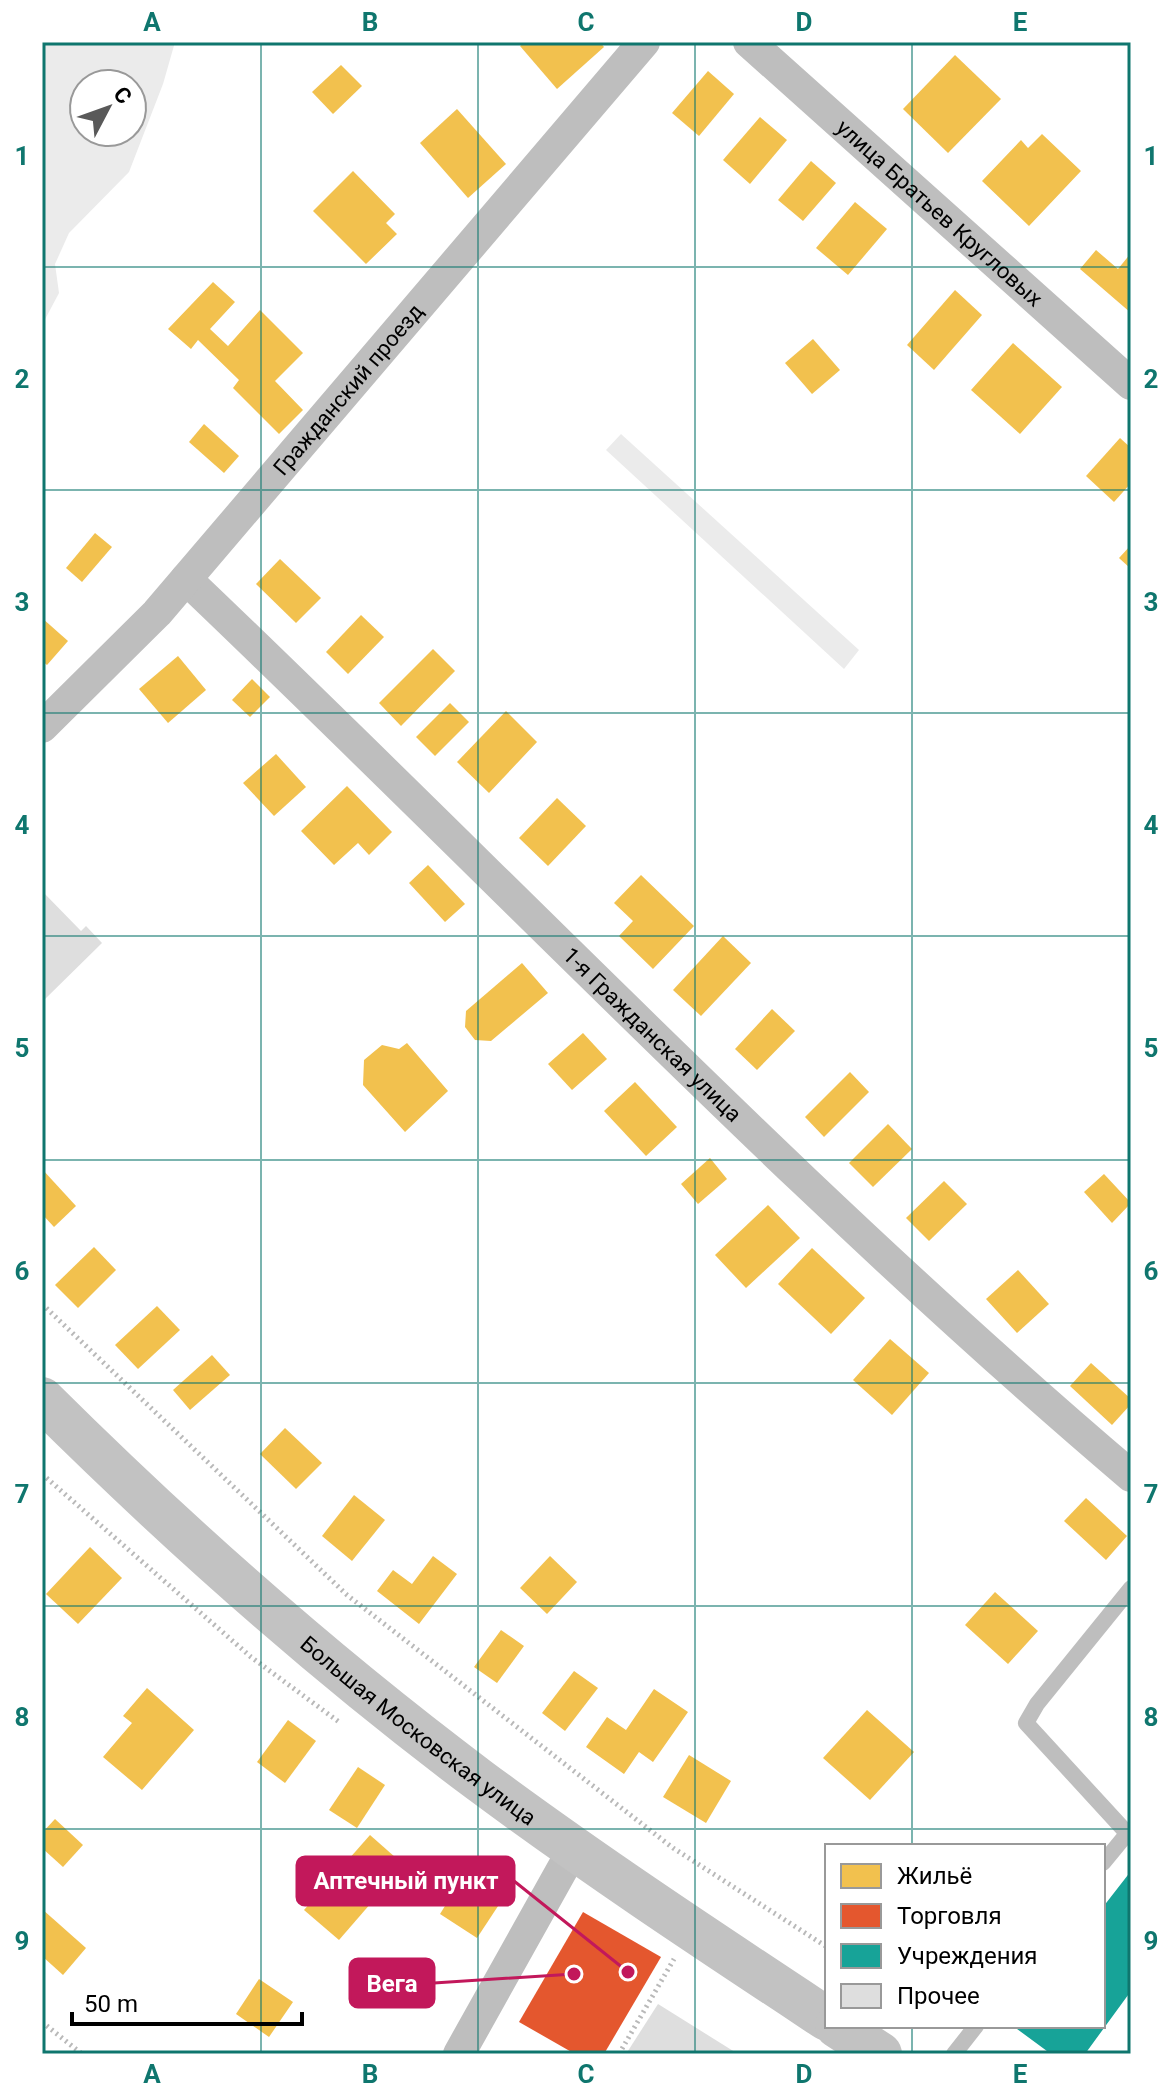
<svg xmlns="http://www.w3.org/2000/svg" width="1173" height="2096" font-family="Roboto,sans-serif">
<style>
.green{fill:#ebebeb;fill-rule:evenodd}
.homes{fill:#f2c14e}
.shops{fill:#e4572e}
.public{fill:#17a398}
.building{fill:#dedede}
.lines{fill:none;stroke-linecap:round;stroke-linejoin:round}
.path{stroke:#b9b9b9;stroke-width:5;stroke-dasharray:2 4;stroke-linecap:butt}
.service{stroke:#bebebe;stroke-width:16}
.minor{stroke:#bebebe;stroke-width:32}
.secondary{stroke:#c2c2c2;stroke-width:44}
.grid{fill:none;stroke:#0f766e;stroke-width:2;stroke-opacity:0.55}
.labels{text-anchor:middle;stroke-width:8;stroke-linejoin:round;paint-order:stroke}
.street-label{font-size:22px;fill:#000;stroke:#fff}
.leader{fill:none;stroke:#c2185b;stroke-width:3}
.callout-dot{fill:#c2185b;stroke:#fff;stroke-width:3}
.callout{fill:#c2185b;stroke:#c2185b;stroke-width:3}
.callout-label{font-size:24px;text-anchor:middle;font-weight:bold;fill:#fff}
.neatline{fill:none;stroke:#0f766e;stroke-width:3}
.grid-label{font-size:26px;text-anchor:middle;font-weight:bold;fill:#0f766e}
</style>
<rect width="100%" height="100%" fill="#fff"/>
<!-- green -->
<g class="green">
<path d="M 42,42 L 175,42 L 163,84 L 129,172 L 69,233 L 55,264 L 59,293 L 42,325 ZM 84,84 L 132,84 L 132,132 L 84,132 Z"/>
<polygon points="621,434 859,650 844,669 606,450"/>
</g>
<!-- homes -->
<g class="homes">
<polygon points="525,42 600,42 604,47 557,89 520,46"/>
<polygon points="955,55 1001,99 948,153 903,109"/>
<polygon points="341,65 362,86 333,114 312,92"/>
<polygon points="708,71 734,94 699,136 672,113"/>
<polygon points="457,109 506,164 468,198 420,143"/>
<polygon points="760,117 787,140 750,184 723,160"/>
<polygon points="1042,134 1081,171 1029,226 982,181 1021,140 1028,148"/>
<polygon points="811,161 836,183 803,221 778,200"/>
<polygon points="353,171 395,214 386,223 397,234 366,264 313,211"/>
<polygon points="855,202 887,229 848,275 816,248"/>
<polygon points="1096,250 1118,269 1131,253 1131,313 1080,269"/>
<polygon points="213,282 235,302 210,329 228,346 260,310 303,353 275,381 303,410 279,434 233,388 239,380 198,340 191,349 168,329"/>
<polygon points="955,290 982,315 934,370 907,345"/>
<polygon points="813,339 840,370 812,394 785,363"/>
<polygon points="1013,343 1062,387 1020,434 971,390"/>
<polygon points="204,424 239,456 224,473 189,442"/>
<polygon points="1120,438 1131,448 1131,483 1114,502 1086,476"/>
<polygon points="95,533 112,547 82,582 66,568"/>
<polygon points="1131,545 1131,569 1119,558"/>
<polygon points="280,559 321,598 296,623 256,584"/>
<polygon points="361,615 384,637 348,674 326,652"/>
<polygon points="42,618 68,641 47,665 42,661"/>
<polygon points="433,649 455,671 401,726 379,703"/>
<polygon points="178,656 206,690 168,723 139,689"/>
<polygon points="252,679 270,697 250,717 232,700"/>
<polygon points="450,703 469,722 435,756 416,737"/>
<polygon points="506,711 537,742 489,793 457,762"/>
<polygon points="276,754 306,787 274,816 243,783"/>
<polygon points="347,786 392,832 369,855 358,843 334,865 301,831"/>
<polygon points="557,798 586,826 548,866 519,838"/>
<polygon points="428,865 465,904 445,922 409,883"/>
<polygon points="641,875 694,926 653,969 619,936 633,921 614,903"/>
<polygon points="723,936 751,963 701,1016 673,990"/>
<polygon points="522,963 548,993 491,1041 475,1040 465,1027 466,1011"/>
<polygon points="772,1009 795,1031 757,1070 735,1049"/>
<polygon points="583,1033 607,1059 572,1090 548,1064"/>
<polygon points="407,1043 448,1091 405,1132 363,1085 364,1060 382,1045 399,1049"/>
<polygon points="850,1072 869,1092 824,1137 805,1117"/>
<polygon points="635,1082 677,1127 646,1156 604,1111"/>
<polygon points="888,1124 912,1149 873,1187 849,1163"/>
<polygon points="710,1158 727,1179 698,1204 681,1184"/>
<polygon points="42,1169 76,1206 54,1227 42,1214"/>
<polygon points="1104,1174 1131,1203 1112,1223 1084,1192"/>
<polygon points="944,1181 967,1204 929,1241 906,1218"/>
<polygon points="768,1205 800,1238 746,1288 715,1255"/>
<polygon points="94,1247 116,1270 78,1308 55,1285"/>
<polygon points="812,1248 865,1298 831,1334 778,1284"/>
<polygon points="1018,1270 1049,1304 1017,1333 986,1299"/>
<polygon points="157,1306 180,1330 138,1369 115,1345"/>
<polygon points="890,1339 929,1373 892,1415 853,1380"/>
<polygon points="212,1355 230,1375 190,1410 173,1390"/>
<polygon points="1091,1363 1131,1399 1131,1404 1112,1425 1070,1386"/>
<polygon points="285,1428 322,1463 296,1489 260,1454"/>
<polygon points="354,1495 385,1520 352,1561 322,1536"/>
<polygon points="1086,1498 1127,1536 1106,1560 1064,1521"/>
<polygon points="90,1547 122,1578 78,1624 46,1594"/>
<polygon points="433,1556 457,1574 419,1624 377,1591 393,1570 412,1584"/>
<polygon points="550,1556 577,1582 547,1614 520,1588"/>
<polygon points="995,1592 1038,1631 1008,1664 965,1625"/>
<polygon points="501,1630 524,1646 497,1683 474,1667"/>
<polygon points="574,1671 598,1688 565,1731 542,1713"/>
<polygon points="147,1688 194,1730 142,1790 103,1757 132,1723 123,1716"/>
<polygon points="654,1689 688,1712 653,1762 639,1752 624,1774 586,1747 607,1717 626,1730"/>
<polygon points="867,1710 914,1752 870,1800 823,1758"/>
<polygon points="288,1720 316,1741 285,1783 257,1762"/>
<polygon points="689,1755 731,1781 706,1823 663,1797"/>
<polygon points="358,1767 385,1785 357,1828 329,1810"/>
<polygon points="55,1819 83,1845 63,1867 42,1848 42,1833"/>
<polygon points="370,1835 404,1865 339,1940 304,1910"/>
<polygon points="466,1872 504,1897 477,1938 440,1914"/>
<polygon points="42,1909 86,1948 63,1975 42,1956"/>
<polygon points="259,1979 293,2002 269,2037 236,2014"/>
</g>
<!-- shops -->
<polygon class="shops" points="583,1912 661,1957 604,2054 575,2054 519,2022"/>
<!-- public -->
<polygon class="public" points="1131,1871 1131,1991 1085,2054 1051,2054 1013,2026 1103,2026 1103,1907"/>
<!-- building -->
<g class="building">
<polygon points="42,891 81,931 86,926 102,943 42,1002"/>
<polygon points="658,2004 738,2054 626,2054"/>
</g>
<g class="lines">
<!-- path -->
<g class="path">
<polyline points="42,1304 347,1595 673,1848 827,1947"/>
<polyline points="42,1474 251,1657 339,1722"/>
<polyline points="42,2022 82,2054"/>
<polyline points="619,2054 674,1959"/>
</g>
<!-- service -->
<g class="service">
<polyline points="1127,1833 1026,1723 1037,1704 1131,1588"/>
<polyline points="1103,1863 1131,1829"/>
<polyline points="954,2054 976,2026"/>
</g>
<!-- minor -->
<g class="minor">
<path id="s1" d="M 749,42 L 1131,384"/>
<path id="s2" d="M 186,579 C 500,878 800,1195 1131,1476"/>
<path id="s3" d="M 42,727 L 157,613 L 644,42"/>
<polyline points="459,2054 573,1850"/>
</g>
<!-- secondary -->
<g class="secondary">
<path id="s4" d="M 42,1399 C 179,1535 324,1664 479,1780 C 592,1864 709,1941 827,2019"/>
<polyline points="837,2026 880,2054"/>
</g>
</g>
<!-- grid -->
<path class="grid" d="M 261,42 L 261,2054M 478,42 L 478,2054M 695,42 L 695,2054M 912,42 L 912,1846M 42,267 L 1131,267M 42,490 L 1131,490M 42,713 L 1131,713M 42,936 L 1131,936M 42,1160 L 1131,1160M 42,1383 L 1131,1383M 42,1606 L 1131,1606M 42,1829 L 1131,1829M 912,2026 L 912,2054"/>
<g class="labels">
<!-- street labels -->
<g class="street-label">
<text dy="8" stroke="none"><textPath href="#s1" startOffset="256">улица Братьев Кругловых</textPath></text>
<text dy="8" stroke="none"><textPath href="#s3" startOffset="456">Гражданский проезд</textPath></text>
<text dy="8" stroke="none"><textPath href="#s2" startOffset="652">1-я Гражданская улица</textPath></text>
<text dy="8" stroke="none"><textPath href="#s4" startOffset="502">Большая Московская улица</textPath></text>
</g>
</g>
<!-- callouts -->
<path class="leader" d="M628 1972L514 1881M574 1974L434 1983"/>
<g class="callout-dot">
<circle cx="628" cy="1972" r="8"/>
<circle cx="574" cy="1974" r="8"/>
</g>
<g class="callout">
<rect x="297" y="1857" width="217" height="48" rx="8"/>
<rect x="350" y="1959" width="84" height="48" rx="8"/>
</g>
<g class="callout-label">
<text x="406" y="1889">Аптечный пункт</text>
<text x="392" y="1992">Вега</text>
</g>
<!-- border -->
<rect width="1173" height="2096" fill="none" stroke="#ffffff" stroke-width="88"/>
<!-- legend -->
<rect x="825" y="1844" width="280" height="184" fill="#ffffff" stroke="#999999" stroke-width="2"/>
<rect x="841" y="1864" width="40" height="24" fill="#f2c14e" stroke="#999999" stroke-width="2"/>
<text x="897" y="1884" font-size="24" fill="#000000">Жильё</text>
<rect x="841" y="1904" width="40" height="24" fill="#e4572e" stroke="#999999" stroke-width="2"/>
<text x="897" y="1924" font-size="24" fill="#000000">Торговля</text>
<rect x="841" y="1944" width="40" height="24" fill="#17a398" stroke="#999999" stroke-width="2"/>
<text x="897" y="1964" font-size="24" fill="#000000">Учреждения</text>
<rect x="841" y="1984" width="40" height="24" fill="#dedede" stroke="#999999" stroke-width="2"/>
<text x="897" y="2004" font-size="24" fill="#000000">Прочее</text>
<!-- north arrow -->
<g transform="translate(108 108) rotate(49)"><circle r="38" fill="#ffffff" stroke="#999999" stroke-width="2"/>
<path d="M0-6L14 30L0 20L-14 30Z" fill="#595959"/>
<text y="-12" font-size="22" font-weight="bold" text-anchor="middle" fill="#000000">С</text>
</g>
<!-- scale -->
<path d="M72 2012v12h230v-12" fill="none" stroke="#000000" stroke-width="4"/>
<text x="84" y="2012" font-size="24" fill="#000000" stroke="#ffffff" stroke-width="6" paint-order="stroke">50 m</text>
<rect x="44" y="44" width="1085" height="2008" class="neatline"/>
<g class="grid-label">
<text x="152" y="31">A</text>
<text x="370" y="31">B</text>
<text x="586" y="31">C</text>
<text x="804" y="31">D</text>
<text x="1020" y="31">E</text>
<text x="22" y="165">1</text>
<text x="1151" y="165">1</text>
<text x="22" y="388">2</text>
<text x="1151" y="388">2</text>
<text x="22" y="611">3</text>
<text x="1151" y="611">3</text>
<text x="22" y="834">4</text>
<text x="1151" y="834">4</text>
<text x="22" y="1057">5</text>
<text x="1151" y="1057">5</text>
<text x="22" y="1280">6</text>
<text x="1151" y="1280">6</text>
<text x="22" y="1503">7</text>
<text x="1151" y="1503">7</text>
<text x="22" y="1726">8</text>
<text x="1151" y="1726">8</text>
<text x="22" y="1950">9</text>
<text x="1151" y="1950">9</text>
<text x="152" y="2083">A</text>
<text x="370" y="2083">B</text>
<text x="586" y="2083">C</text>
<text x="804" y="2083">D</text>
<text x="1020" y="2083">E</text>
</g>
</svg>
